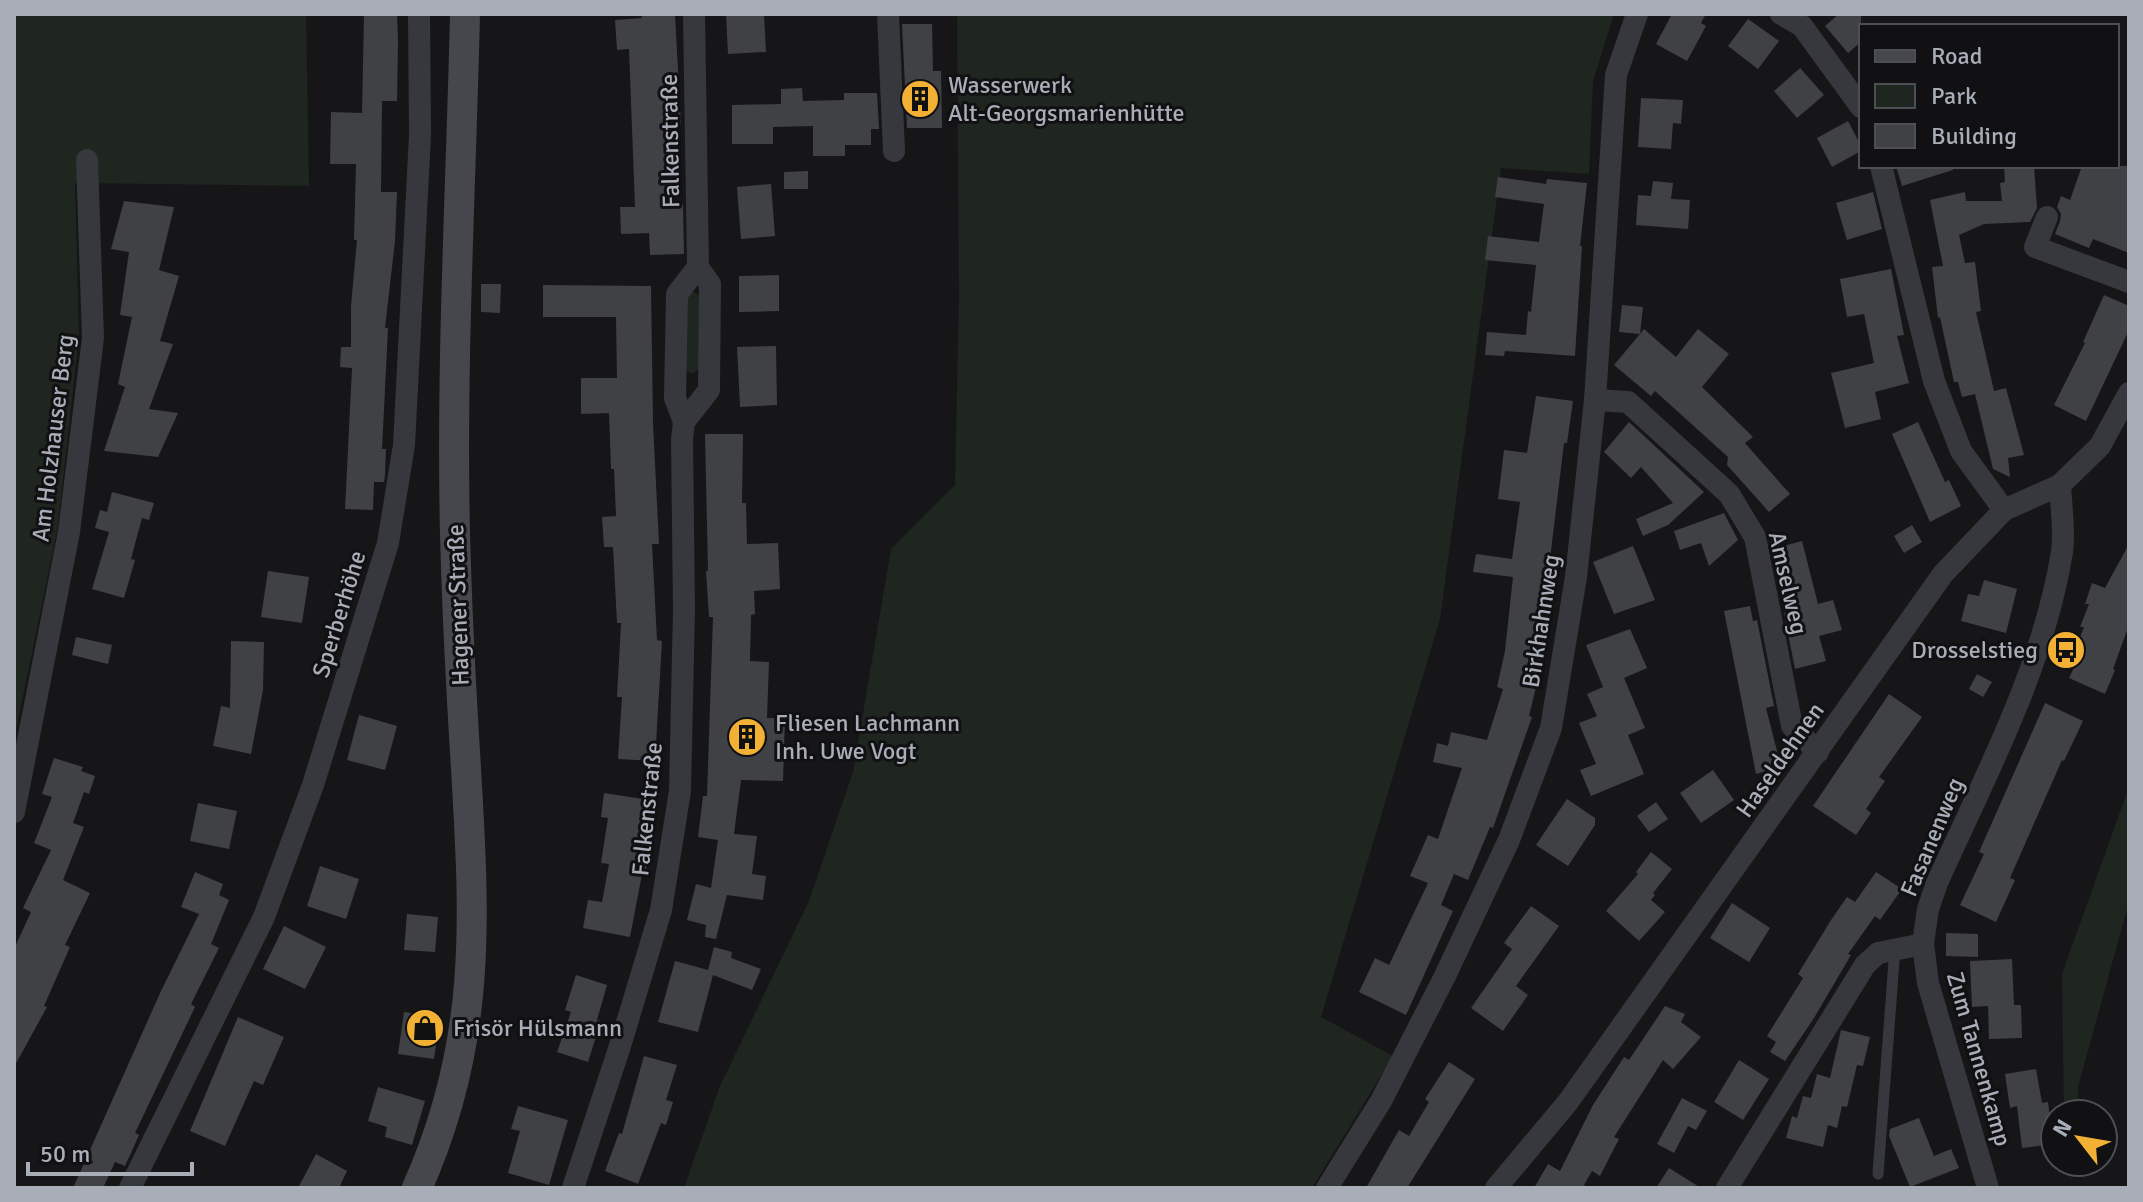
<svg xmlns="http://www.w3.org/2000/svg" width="2143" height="1202" font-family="Signika,sans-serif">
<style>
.green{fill:#1e261f}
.building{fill:#404145}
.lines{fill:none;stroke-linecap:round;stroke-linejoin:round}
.lane{stroke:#37383d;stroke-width:11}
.street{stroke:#37383d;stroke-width:22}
.secondary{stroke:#45474d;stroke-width:30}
.labels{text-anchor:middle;stroke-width:6;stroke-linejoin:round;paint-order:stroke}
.poi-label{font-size:24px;fill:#a8adb8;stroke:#111113;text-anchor:start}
.street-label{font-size:24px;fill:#a8adb8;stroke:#111113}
</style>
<rect width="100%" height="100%" fill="#161618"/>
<!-- green -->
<g class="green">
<polygon points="14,14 306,14 309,186 75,183 79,335 58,526 14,740"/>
<polygon points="957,14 1614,14 1593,81 1589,174 1501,168 1440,619 1321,1017 1393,1056 1312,1188 684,1188 720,1086 809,901 853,772 891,549 955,485 959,297"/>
<polygon points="692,291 708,301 707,360 693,374 678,367 679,301"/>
<polygon points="2129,787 2129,902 2078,1087 2079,1114 2064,1114 2062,974"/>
</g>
<!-- building -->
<g class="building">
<polygon points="364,14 397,14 398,40 397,101 382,101 381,192 397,192 395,241 385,328 388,328 382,449 386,449 385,475 384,482 374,482 373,510 345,509 352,368 340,367 341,347 351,347 351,306 357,240 354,240 356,164 330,164 331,112 362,113"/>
<polygon points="641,14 675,14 681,126 670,126 673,204 683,204 684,254 650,255 649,233 621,234 620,207 635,207 629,49 617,50 615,20 642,18"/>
<polygon points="726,14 764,14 766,52 728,54"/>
<polygon points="1672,14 1706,14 1701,23 1706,26 1687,61 1656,44"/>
<polygon points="1839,14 1861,14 1861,42 1848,53 1825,26"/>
<polygon points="1748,19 1779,41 1758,69 1728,46"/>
<polygon points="902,24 932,24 933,71 941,71 942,128 907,128"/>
<polygon points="1800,68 1824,95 1797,118 1774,91"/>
<polygon points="802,88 803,101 844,100 844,93 877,93 879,129 871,129 871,145 845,145 845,156 813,156 813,126 773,127 773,144 732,144 732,105 781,104 781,89"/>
<polygon points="1641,98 1683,100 1681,124 1673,123 1671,149 1638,147"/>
<polygon points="1848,121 1861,146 1861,151 1832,167 1817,138"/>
<polygon points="1896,166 1952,166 1953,170 1902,186"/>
<polygon points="2004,166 2034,166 2037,208 2030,222 1984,224 1959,235 1965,263 1975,262 1981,311 1976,312 1994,391 2006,388 2024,455 2008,458 2010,477 1993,469 1975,394 1962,397 1958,382 1954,382 1940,317 1938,318 1932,267 1943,266 1930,200 1965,192 1966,201 2002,201 2000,183 2005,182"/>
<polygon points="2082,166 2129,166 2129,253 2093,239 2089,248 2055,234 2060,221 2061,214 2057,207 2061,196 2070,200"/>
<polygon points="808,171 808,189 784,189 784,172"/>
<polygon points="1498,177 1546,184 1547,179 1587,183 1580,246 1582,246 1575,356 1505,351 1504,356 1485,355 1487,332 1526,335 1528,311 1531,312 1536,265 1485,260 1488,236 1539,242 1544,204 1495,197"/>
<polygon points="1653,181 1673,183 1671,199 1690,200 1688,229 1636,225 1638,195 1651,196"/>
<polygon points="771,184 775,236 741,239 737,187"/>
<polygon points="1873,192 1882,229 1847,240 1836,203"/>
<polygon points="124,201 174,207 159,270 179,276 160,341 173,344 149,409 178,413 158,457 104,451 125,387 118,384 132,317 120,315 129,252 111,249"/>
<polygon points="1891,269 1904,335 1897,336 1909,383 1875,392 1881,419 1845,428 1831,373 1874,363 1864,314 1847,317 1840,279"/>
<polygon points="779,275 779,311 739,312 739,276"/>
<polygon points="481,284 501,284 500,313 481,312"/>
<polygon points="543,285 651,286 653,423 659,544 652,544 657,640 662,641 655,761 618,759 622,697 617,697 621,623 617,623 613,547 604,547 602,517 616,516 614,469 611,469 609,413 581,414 581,378 617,378 616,317 543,317"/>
<polygon points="2104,295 2129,306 2129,330 2086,421 2054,405 2085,343 2083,342"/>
<polygon points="1622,305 1643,307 1640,334 1644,329 1676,357 1698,329 1729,354 1702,387 1753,437 1745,443 1790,494 1769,512 1727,465 1728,457 1655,391 1651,396 1614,365 1640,334 1619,332"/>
<polygon points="776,346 777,405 740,407 737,347"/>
<polygon points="1536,396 1573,401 1567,443 1564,443 1547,584 1553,585 1551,602 1546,602 1540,649 1545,650 1529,716 1532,717 1493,828 1490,827 1468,880 1454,874 1441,905 1453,911 1406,1015 1359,992 1375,958 1389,965 1428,883 1410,876 1428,835 1438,839 1462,768 1433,762 1437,743 1448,746 1451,732 1487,740 1503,689 1497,687 1505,651 1513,577 1473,572 1476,554 1512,559 1520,502 1498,499 1504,450 1527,453"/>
<polygon points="1629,422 1704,492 1668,525 1643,536 1636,519 1673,503 1641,467 1631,478 1604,452"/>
<polygon points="1918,422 1945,482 1949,480 1961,506 1930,522 1892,434"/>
<polygon points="705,434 743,434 742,503 746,503 747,544 778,543 780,589 754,591 755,614 751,615 750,661 769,662 767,718 785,718 783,781 741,780 734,834 757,836 752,874 766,876 763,900 727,895 716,939 705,937 706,925 687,920 696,884 711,888 718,840 698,837 703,796 707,796 713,617 709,617 706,571 708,571"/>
<polygon points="112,492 154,503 149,520 142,518 131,559 135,560 124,598 92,589 109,532 95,528 100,510 107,512"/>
<polygon points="1724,513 1738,540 1709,566 1701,543 1680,550 1674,531"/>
<polygon points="1912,525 1922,542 1904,553 1894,536"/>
<polygon points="1802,541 1818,604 1833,600 1842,630 1819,636 1826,661 1795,669 1784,613 1790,611 1773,549"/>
<polygon points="2129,544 2129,625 2113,669 2115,670 2105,694 2069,678 2080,655 2074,653 2084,627 2080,627 2089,604 2085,604 2092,583 2105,588"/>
<polygon points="1633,546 1655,600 1614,614 1593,562"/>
<polygon points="268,571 309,577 302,623 261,617"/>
<polygon points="1984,580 2017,589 2006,633 1961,621 1968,594 1979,596"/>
<polygon points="1750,606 1753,621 1757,620 1774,706 1766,708 1781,767 1756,774 1724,611"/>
<polygon points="1630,629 1647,668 1624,678 1645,728 1628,735 1644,774 1591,796 1580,770 1596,764 1579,723 1597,716 1587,694 1603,687 1586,645"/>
<polygon points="76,637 112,645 108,664 72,655"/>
<polygon points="231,641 264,642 263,690 251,754 213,746 221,706 230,708"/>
<polygon points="1977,674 1992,682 1983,697 1969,689"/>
<polygon points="1889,694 1922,717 1879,777 1885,781 1866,809 1871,813 1856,835 1813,806"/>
<polygon points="2045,703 2083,721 2064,761 2062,760 2010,878 2015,880 1996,922 1960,905 1984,854 1979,852"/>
<polygon points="359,715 397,726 385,770 347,760"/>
<polygon points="54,758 83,767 81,771 95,776 89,794 84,792 73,823 84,827 63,880 90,893 65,945 70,947 44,1006 47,1007 14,1067 14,949 31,912 23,908 51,850 34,843 52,797 42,794"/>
<polygon points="1713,770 1734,800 1701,823 1680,793"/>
<polygon points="604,793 656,801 646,870 643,869 630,937 583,928 588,900 602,902 609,864 601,863 608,818 601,817"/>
<polygon points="1567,799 1595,818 1595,825 1568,866 1536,845"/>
<polygon points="1656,802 1668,819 1649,832 1637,816"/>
<polygon points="198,803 237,811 229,849 190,841"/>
<polygon points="1651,852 1672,869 1653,893 1655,895 1651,900 1665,912 1639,941 1606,911 1638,874 1636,872"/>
<polygon points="320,866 359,879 346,919 307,906"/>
<polygon points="195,872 223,884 219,895 229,900 211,944 219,948 191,1004 195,1007 135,1133 139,1135 125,1166 115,1162 103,1188 73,1188 161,991 199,914 181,907"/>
<polygon points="1876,872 1902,889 1880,920 1875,916 1848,954 1851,955 1814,1018 1785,1061 1770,1052 1776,1042 1767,1036 1803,978 1798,974 1831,920 1847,897 1855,902"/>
<polygon points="1732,903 1770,928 1749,962 1710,938"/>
<polygon points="1531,906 1559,926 1516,986 1528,995 1503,1031 1471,1008 1512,949 1504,943"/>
<polygon points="407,914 438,917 435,952 404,950"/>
<polygon points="284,926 326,947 305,989 263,969"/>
<polygon points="1946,933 1978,934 1978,957 1946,956"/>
<polygon points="714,947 732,952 731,958 761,969 752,990 713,975 698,1032 658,1022 675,961 708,970"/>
<polygon points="2012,959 2014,1005 2021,1005 2022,1038 1989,1039 1988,1006 1972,1007 1970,961"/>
<polygon points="576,975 607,985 597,1020 601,1021 588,1062 557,1052 571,1012 565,1010"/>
<polygon points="1665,1006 1685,1014 1681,1022 1701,1037 1673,1069 1663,1060 1614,1137 1619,1139 1600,1176 1592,1171 1584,1185 1589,1188 1534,1188 1548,1164 1560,1171 1593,1105 1624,1057 1629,1060"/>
<polygon points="404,1012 440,1017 434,1059 398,1054"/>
<polygon points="238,1017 284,1037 263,1085 254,1081 225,1146 190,1131"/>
<polygon points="1841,1030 1870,1037 1863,1066 1857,1065 1847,1107 1842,1106 1837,1128 1828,1125 1823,1147 1786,1138 1792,1116 1797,1118 1803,1096 1811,1098 1817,1074 1830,1078"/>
<polygon points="644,1056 677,1065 666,1100 673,1102 666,1125 661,1123 638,1184 605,1171 619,1133 622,1134"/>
<polygon points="1739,1060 1769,1079 1743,1120 1714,1102"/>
<polygon points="1449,1062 1475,1079 1407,1188 1366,1188 1399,1130 1409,1136 1429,1102 1425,1099"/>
<polygon points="2036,1069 2042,1103 2048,1102 2053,1144 2022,1148 2017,1106 2010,1108 2005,1074"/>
<polygon points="378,1087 425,1101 412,1145 385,1137 387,1127 368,1121"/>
<polygon points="1682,1098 1707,1111 1696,1130 1688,1126 1674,1153 1657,1144"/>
<polygon points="518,1106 568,1120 549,1185 508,1173 520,1131 511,1129"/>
<polygon points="1919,1118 1934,1156 1951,1149 1959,1168 1910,1187 1889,1136 1890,1129"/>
<polygon points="316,1154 347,1171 339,1188 298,1188"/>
<polygon points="1669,1168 1701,1188 1656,1188"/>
</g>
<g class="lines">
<!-- lane -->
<polyline class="lane" points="1878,1174 1895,948"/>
<!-- street -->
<g class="street">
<polyline points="888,14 894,151"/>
<polyline points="1781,14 1802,26 1861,107"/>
<polyline points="1881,166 1934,381 1961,451 2004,510"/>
<polyline points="2047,217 2035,247 2129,282"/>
<polyline points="1595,400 1628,402 1729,494 1755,537 1792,726 1818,752"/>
<polyline points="684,422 675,398 677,294 698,267"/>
<polyline points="14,812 69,532 93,338 87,160"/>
<polyline points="130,1188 264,917 313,785 388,543 404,445 420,135 419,14"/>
<polyline points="573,1188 620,1046 661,910 680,791 684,609 682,439 684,422 709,390 710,284 698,267 694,14"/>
<polyline points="1327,1188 1381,1101 1445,976 1509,840 1551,728 1576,577 1595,400 1616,75 1637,14"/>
<polyline points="1496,1188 1568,1102 1943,574 2004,510 2060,485 2100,446 2129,393"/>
<polyline points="1727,1188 1865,965 1878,953 1923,944"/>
<path d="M 1988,1188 L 1928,983 L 1923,944 L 1928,909 L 1937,883 C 1985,776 2043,669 2062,552 C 2065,531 2061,506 2060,485"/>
</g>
<!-- secondary -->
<path class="secondary" d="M 417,1188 C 482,1043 475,922 466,768 C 461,689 457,611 455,533 C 451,360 461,187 465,14"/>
</g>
<!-- icons -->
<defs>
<symbol id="building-disc" viewBox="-11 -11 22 22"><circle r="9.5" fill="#f2b134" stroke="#111113"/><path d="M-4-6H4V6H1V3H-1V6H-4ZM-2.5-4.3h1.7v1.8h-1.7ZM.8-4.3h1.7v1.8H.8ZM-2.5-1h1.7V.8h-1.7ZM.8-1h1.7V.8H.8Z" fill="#111"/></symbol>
<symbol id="bus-disc" viewBox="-11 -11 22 22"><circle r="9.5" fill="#f2b134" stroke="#111113"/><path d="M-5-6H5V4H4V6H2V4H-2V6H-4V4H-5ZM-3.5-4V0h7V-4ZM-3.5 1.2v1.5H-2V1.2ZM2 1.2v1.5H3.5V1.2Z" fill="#111"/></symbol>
<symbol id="shop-disc" viewBox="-11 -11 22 22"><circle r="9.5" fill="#f2b134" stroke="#111113"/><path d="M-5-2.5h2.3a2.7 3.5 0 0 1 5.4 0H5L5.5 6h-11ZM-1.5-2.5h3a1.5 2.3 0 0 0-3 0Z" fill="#111"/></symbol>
</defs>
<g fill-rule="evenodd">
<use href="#building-disc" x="898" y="77" width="44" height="44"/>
<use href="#bus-disc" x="2044" y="628" width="44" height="44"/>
<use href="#building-disc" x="725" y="715" width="44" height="44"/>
<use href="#shop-disc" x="403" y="1006" width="44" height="44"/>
</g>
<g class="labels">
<!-- poi labels -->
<g class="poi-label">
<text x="948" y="93">Wasserwerk<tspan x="948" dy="28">Alt-Georgsmarienhütte</tspan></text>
<text x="2038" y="658" text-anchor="end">Drosselstieg</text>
<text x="775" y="731">Fliesen Lachmann<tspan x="775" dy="28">Inh. Uwe Vogt</tspan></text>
<text x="453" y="1036">Frisör Hülsmann</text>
</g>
<!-- street labels -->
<g class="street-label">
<text transform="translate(670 141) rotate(-91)" y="8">Falkenstraße</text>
<text transform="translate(53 438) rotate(-83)" y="8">Am Holzhauser Berg</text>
<text transform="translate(1788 583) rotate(77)" y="8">Amselweg</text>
<text transform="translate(458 605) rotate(-92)" y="8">Hagener Straße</text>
<text transform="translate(339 614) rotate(-73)" y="8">Sperberhöhe</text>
<text transform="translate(1541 621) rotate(-81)" y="8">Birkhahnweg</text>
<text transform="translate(1780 760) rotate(-55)" y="8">Haseldehnen</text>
<text transform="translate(647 809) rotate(-84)" y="8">Falkenstraße</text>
<text transform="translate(1932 837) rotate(-67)" y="8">Fasanenweg</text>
<text transform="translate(1979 1059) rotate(74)" y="8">Zum Tannenkamp</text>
</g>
</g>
<!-- border -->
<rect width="2143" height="1202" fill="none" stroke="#a8adb8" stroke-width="32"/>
<!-- legend -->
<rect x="1859" y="24" width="260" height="144" fill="#111113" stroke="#4d4f55" stroke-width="2"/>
<rect x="1875" y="50" width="40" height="12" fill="#45474d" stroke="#4d4f55" stroke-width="2"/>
<text x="1931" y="64" font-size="24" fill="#a8adb8">Road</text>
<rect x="1875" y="84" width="40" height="24" fill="#1e261f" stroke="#4d4f55" stroke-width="2"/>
<text x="1931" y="104" font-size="24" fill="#a8adb8">Park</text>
<rect x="1875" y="124" width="40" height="24" fill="#404145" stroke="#4d4f55" stroke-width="2"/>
<text x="1931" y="144" font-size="24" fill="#a8adb8">Building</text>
<!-- north arrow -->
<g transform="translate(2079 1138) rotate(301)"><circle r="38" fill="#111113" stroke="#4d4f55" stroke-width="2"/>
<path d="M0-6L14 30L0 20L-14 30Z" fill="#f2b134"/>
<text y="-12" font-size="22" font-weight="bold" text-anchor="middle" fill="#a8adb8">N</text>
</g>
<!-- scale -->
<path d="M28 1162v12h164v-12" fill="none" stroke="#a8adb8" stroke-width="4"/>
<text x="40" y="1162" font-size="24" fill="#a8adb8" stroke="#111113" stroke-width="6" paint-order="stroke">50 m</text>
</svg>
